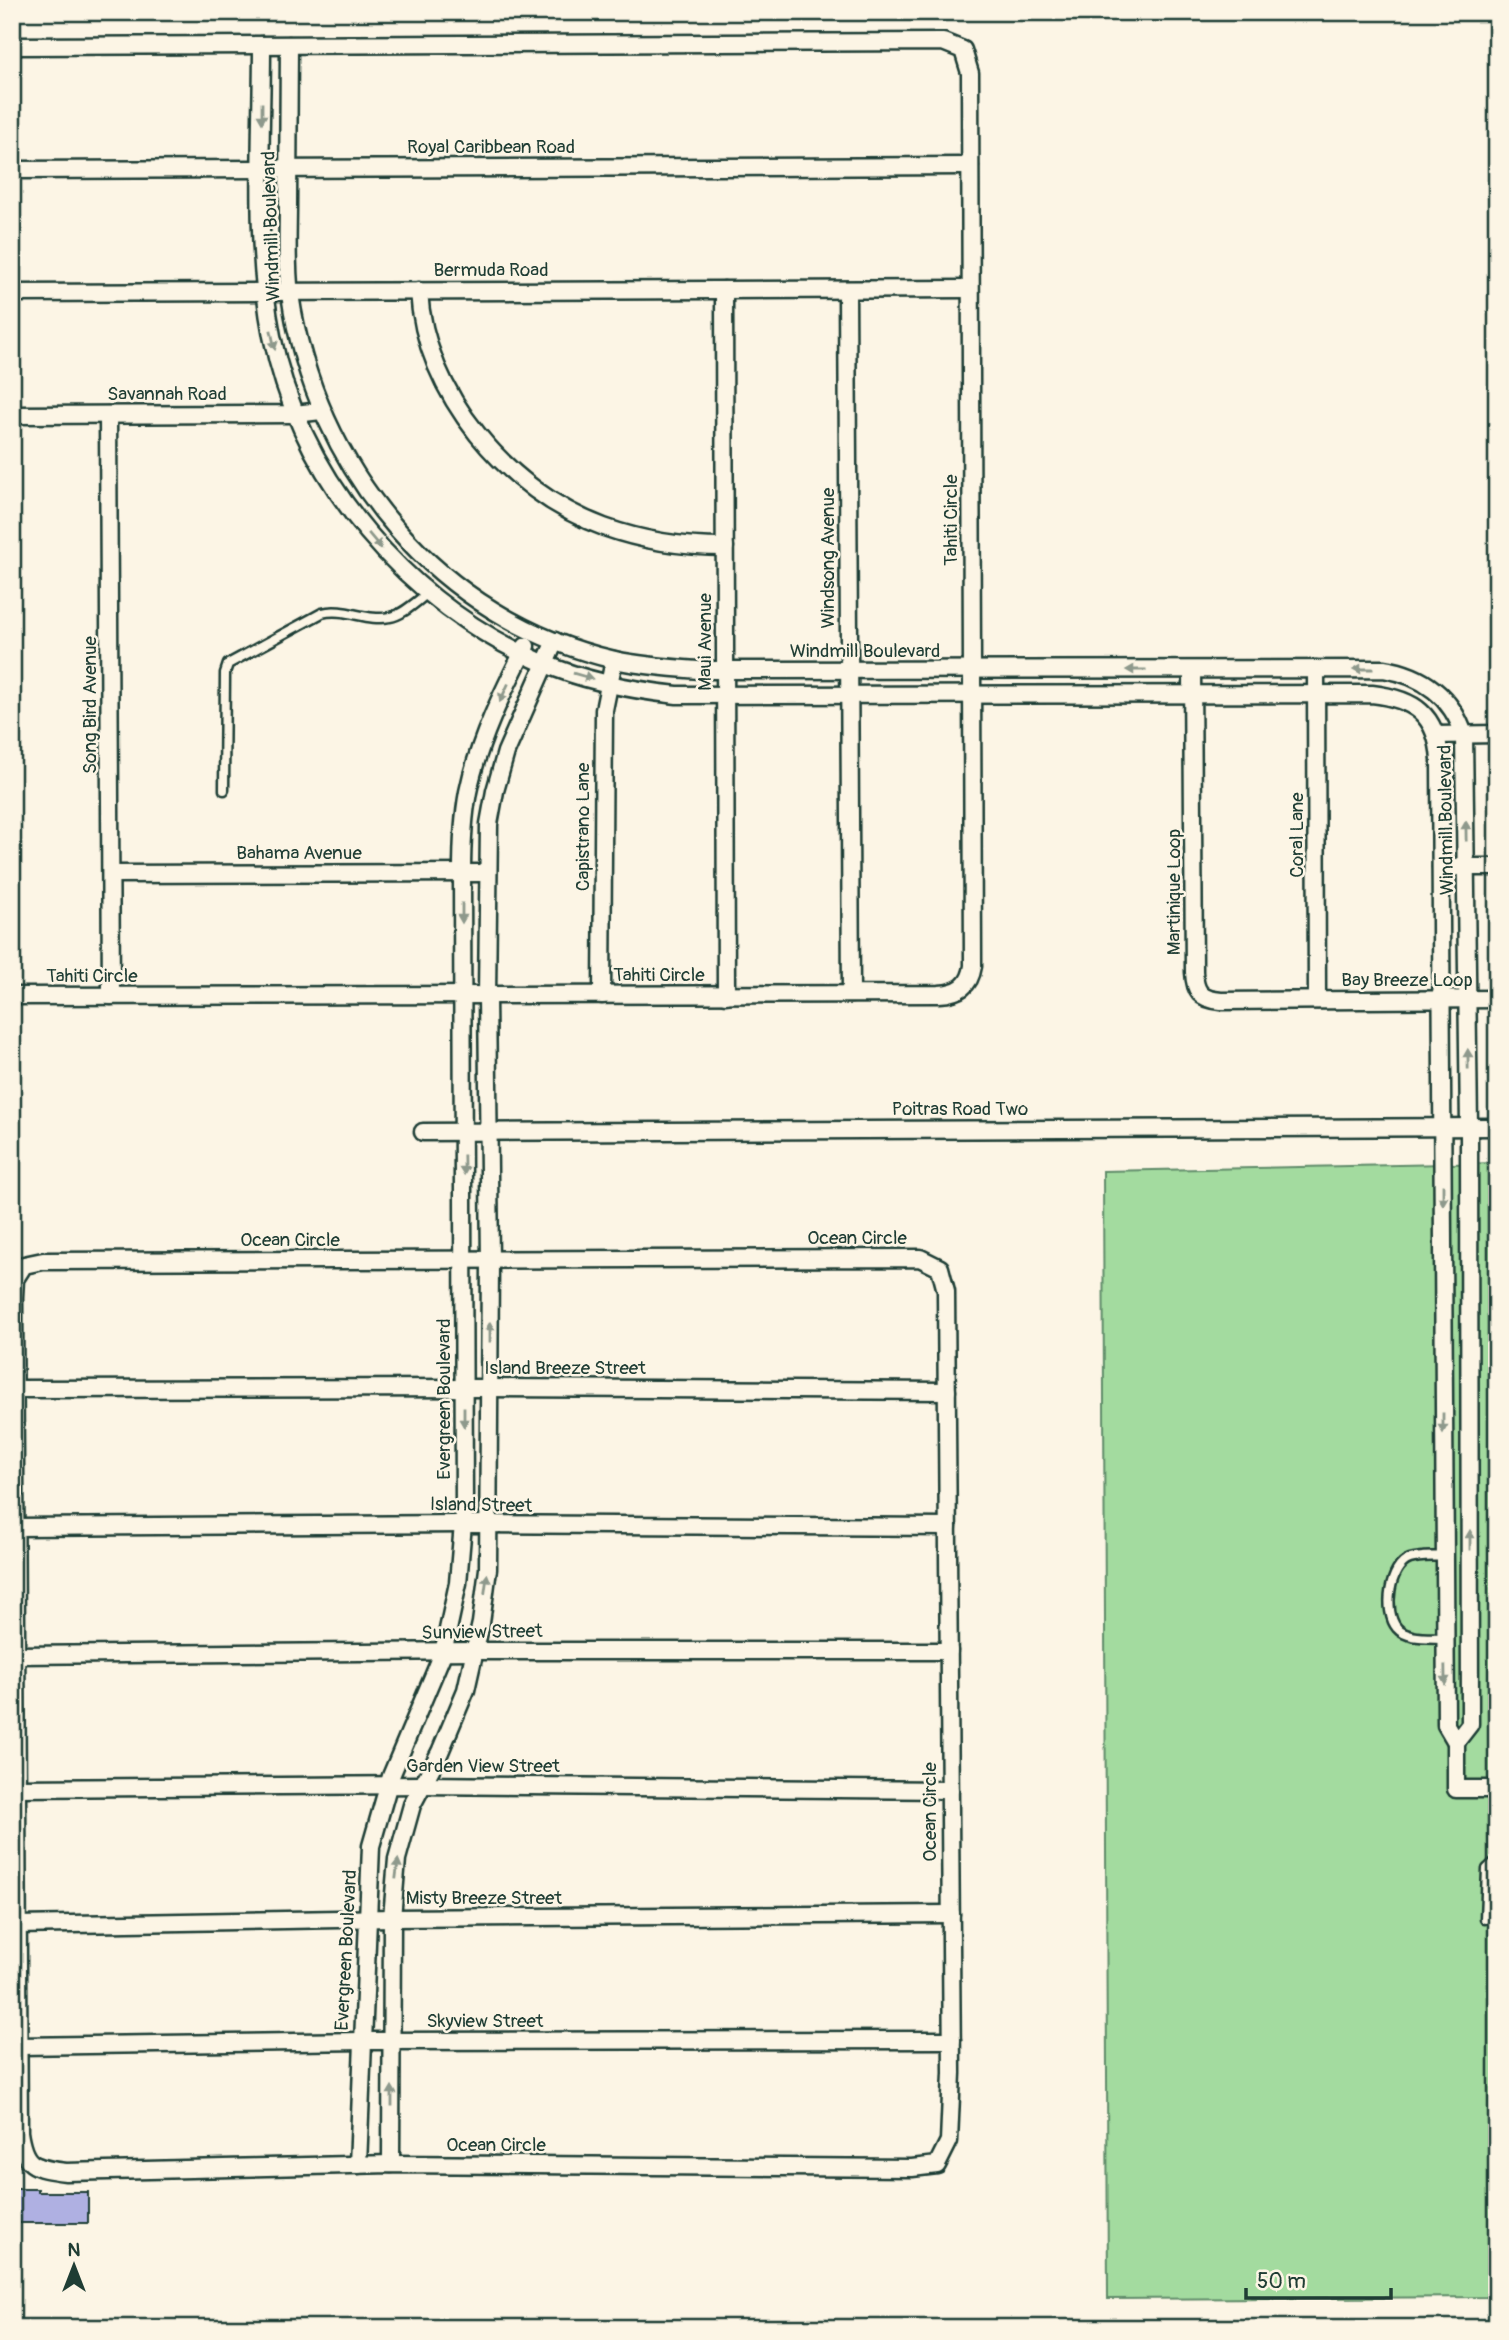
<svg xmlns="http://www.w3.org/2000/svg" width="1509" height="2340" font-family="Pangolin,sans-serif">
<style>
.green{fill:#a3db9f;stroke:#618c6a;stroke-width:2}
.building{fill:#afb0e2;stroke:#1f3d34;stroke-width:2}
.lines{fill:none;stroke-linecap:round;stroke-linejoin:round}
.service-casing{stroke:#1f3d34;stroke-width:13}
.minor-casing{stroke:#1f3d34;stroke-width:21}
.service{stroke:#fcf5e5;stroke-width:8}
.minor{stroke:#fcf5e5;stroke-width:16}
.oneway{fill:#8e998c}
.labels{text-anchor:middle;stroke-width:5;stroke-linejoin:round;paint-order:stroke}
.street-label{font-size:19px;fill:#1f3d34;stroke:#fcf5e5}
</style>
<rect width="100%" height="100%" fill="#fcf5e5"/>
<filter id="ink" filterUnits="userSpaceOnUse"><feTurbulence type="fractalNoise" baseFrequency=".0143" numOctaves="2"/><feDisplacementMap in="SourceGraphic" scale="14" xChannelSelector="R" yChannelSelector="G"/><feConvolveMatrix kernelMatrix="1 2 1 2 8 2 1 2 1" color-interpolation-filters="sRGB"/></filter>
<g filter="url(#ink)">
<!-- green -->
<polygon class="green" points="1497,1163 1497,2297 1108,2299 1103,1171"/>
<!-- building -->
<polygon class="building" points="14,2189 38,2189 38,2192 88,2192 88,2223 14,2223"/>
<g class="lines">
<defs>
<g id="service">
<path d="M 224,790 L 225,673 L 228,664 L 322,613 C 345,607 367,622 390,617 C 403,615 417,601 428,593"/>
<path d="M 1444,1556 C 1433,1557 1420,1556 1410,1559 C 1389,1566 1383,1612 1397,1628 C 1407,1640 1430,1637 1444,1638"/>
<polyline points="1485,1919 1487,1869 1497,1860"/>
</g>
<g id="minor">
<path d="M 262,45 C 262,139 254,244 272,336 C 301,481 408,605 543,663 C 584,681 632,690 677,695 L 1372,694 C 1414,699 1437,714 1440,760 L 1446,1725 L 1456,1742 L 1470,1724 L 1469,1127 L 1464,735 C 1452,697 1423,675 1384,669 L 699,670 C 671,668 642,666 615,660 C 439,620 315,469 290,294 C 286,264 288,233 288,204 C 288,151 289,98 289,45"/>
<path d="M 12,46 L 943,42 L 963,50 L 970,73 L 973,966 C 970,986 959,993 939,994 L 12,996"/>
<polyline points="12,170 970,166"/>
<polyline points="724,290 726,995"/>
<polyline points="847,290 851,994"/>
<path d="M 419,291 C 424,393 508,492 604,527 C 643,541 683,547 725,547"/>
<polyline points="12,293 970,289"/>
<polyline points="12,415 295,414 321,411"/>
<polyline points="108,415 111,996"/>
<polyline points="1316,669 1317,1000"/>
<path d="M 1192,670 L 1194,972 C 1195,992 1200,999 1221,1001 L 1497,999"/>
<polyline points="1436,735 1497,734"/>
<polyline points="1441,867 1497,867"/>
<polyline points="111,874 488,873"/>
<polyline points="602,995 604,710 614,660"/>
<polyline points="423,1132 1497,1127"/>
<path d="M 920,1258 L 940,1268 L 946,1291 L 952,2073 L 949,2141 L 937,2165 L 912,2168 L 391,2164 L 66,2172 C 33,2168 24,2166 19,2132 L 14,1297 L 15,1279 L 24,1265 L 43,1261 Z"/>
<polyline points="14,1389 490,1388 947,1391"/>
<polyline points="15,1527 463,1524 948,1527"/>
<polyline points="15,1655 475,1651 949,1651"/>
<polyline points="1456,1742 1456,1789 1497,1789"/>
<polyline points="15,1788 423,1785 950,1790"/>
<polyline points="17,1925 392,1918 951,1914"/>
<polyline points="18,2046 362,2041 952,2040"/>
<polyline points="391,2164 392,1918 397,1859 412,1805 440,1752 466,1690 481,1623 488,1569 490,1261 487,996 489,824 495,791 506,752 555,641"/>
<path d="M 358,2165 L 371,1846 L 391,1776 L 443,1653 L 458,1583 L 464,1512 L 462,873 C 462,846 463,819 468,792 C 478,742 503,691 526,646"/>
</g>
</defs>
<!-- service casing -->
<use href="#service" class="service-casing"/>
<!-- minor casing -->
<use href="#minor" class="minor-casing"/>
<!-- service -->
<use href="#service" class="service"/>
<!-- minor -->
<use href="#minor" class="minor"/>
</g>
<!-- one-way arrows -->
<defs><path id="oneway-solid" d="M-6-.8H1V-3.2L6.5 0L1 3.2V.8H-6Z" transform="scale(1.75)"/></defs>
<g class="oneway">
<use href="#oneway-solid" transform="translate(262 113) rotate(90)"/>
<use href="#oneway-solid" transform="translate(273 340) rotate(78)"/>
<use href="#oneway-solid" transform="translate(375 541) rotate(50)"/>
<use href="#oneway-solid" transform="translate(1363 669) rotate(-180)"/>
<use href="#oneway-solid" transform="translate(1136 670) rotate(180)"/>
<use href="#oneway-solid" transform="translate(583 676) rotate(16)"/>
<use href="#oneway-solid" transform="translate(504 693) rotate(115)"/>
<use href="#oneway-solid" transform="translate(1466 831) rotate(-91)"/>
<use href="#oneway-solid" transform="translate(462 913) rotate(90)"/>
<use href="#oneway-solid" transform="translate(1468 1059) rotate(-91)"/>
<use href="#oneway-solid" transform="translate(464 1165) rotate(89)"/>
<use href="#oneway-solid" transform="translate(1443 1195) rotate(90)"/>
<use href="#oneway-solid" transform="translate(490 1332) rotate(-90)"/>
<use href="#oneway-solid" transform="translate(464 1417) rotate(90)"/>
<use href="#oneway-solid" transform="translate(1443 1423) rotate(90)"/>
<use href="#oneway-solid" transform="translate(1470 1540) rotate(-90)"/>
<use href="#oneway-solid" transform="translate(486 1584) rotate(-82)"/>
<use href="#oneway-solid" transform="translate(1445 1675) rotate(89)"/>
<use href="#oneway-solid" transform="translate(397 1869) rotate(-83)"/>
<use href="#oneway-solid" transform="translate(392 2096) rotate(-90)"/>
</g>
</g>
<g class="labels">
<!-- street labels -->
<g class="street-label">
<text x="491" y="153">Royal Caribbean Road</text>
<text transform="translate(270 226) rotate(-92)" y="7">Windmill Boulevard</text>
<text x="491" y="276">Bermuda Road</text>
<text x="167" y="400">Savannah Road</text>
<text transform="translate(950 520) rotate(-90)" y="7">Tahiti Circle</text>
<text transform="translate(827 558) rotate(-90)" y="7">Windsong Avenue</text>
<text transform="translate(704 642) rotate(-90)" y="7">Maui Avenue</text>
<text x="865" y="657">Windmill Boulevard</text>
<text transform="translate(89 705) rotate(-90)" y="7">Song Bird Avenue</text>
<text transform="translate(1445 820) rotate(-91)" y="7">Windmill Boulevard</text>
<text transform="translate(582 827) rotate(-90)" y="7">Capistrano Lane</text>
<text transform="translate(1296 835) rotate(-90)" y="7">Coral Lane</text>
<text x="299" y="859">Bahama Avenue</text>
<text transform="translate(1173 892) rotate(-90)" y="7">Martinique Loop</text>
<text x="659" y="981">Tahiti Circle</text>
<text x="92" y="982">Tahiti Circle</text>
<text x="1407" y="986">Bay Breeze Loop</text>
<text x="960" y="1115">Poitras Road Two</text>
<text x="857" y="1244">Ocean Circle</text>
<text x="290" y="1246">Ocean Circle</text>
<text x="565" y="1374">Island Breeze Street</text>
<text transform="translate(443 1399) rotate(-90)" y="7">Evergreen Boulevard</text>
<text transform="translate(481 1504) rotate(1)" y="7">Island Street</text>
<text transform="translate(482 1631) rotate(-1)" y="7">Sunview Street</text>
<text x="483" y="1772">Garden View Street</text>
<text transform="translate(929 1812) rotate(-90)" y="7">Ocean Circle</text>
<text x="484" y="1904">Misty Breeze Street</text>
<text transform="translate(345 1950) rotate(-87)" y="7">Evergreen Boulevard</text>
<text x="485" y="2027">Skyview Street</text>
<text x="496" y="2151">Ocean Circle</text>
</g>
</g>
<!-- margin -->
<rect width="1509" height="2340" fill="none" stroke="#fcf5e5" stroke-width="42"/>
<rect x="21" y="21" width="1467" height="2298" fill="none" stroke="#1f3d34" stroke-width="2.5" filter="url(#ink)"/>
<!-- north arrow -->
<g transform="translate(74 2266)" stroke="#fcf5e5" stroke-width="5" paint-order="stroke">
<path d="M0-5L12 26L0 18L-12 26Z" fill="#1f3d34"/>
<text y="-10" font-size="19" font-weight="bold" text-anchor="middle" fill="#1f3d34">N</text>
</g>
<!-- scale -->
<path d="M1246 2288v10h145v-10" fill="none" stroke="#1f3d34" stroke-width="3.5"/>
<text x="1257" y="2288" font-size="21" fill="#1f3d34" stroke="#fcf5e5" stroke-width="5" paint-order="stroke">50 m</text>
</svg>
